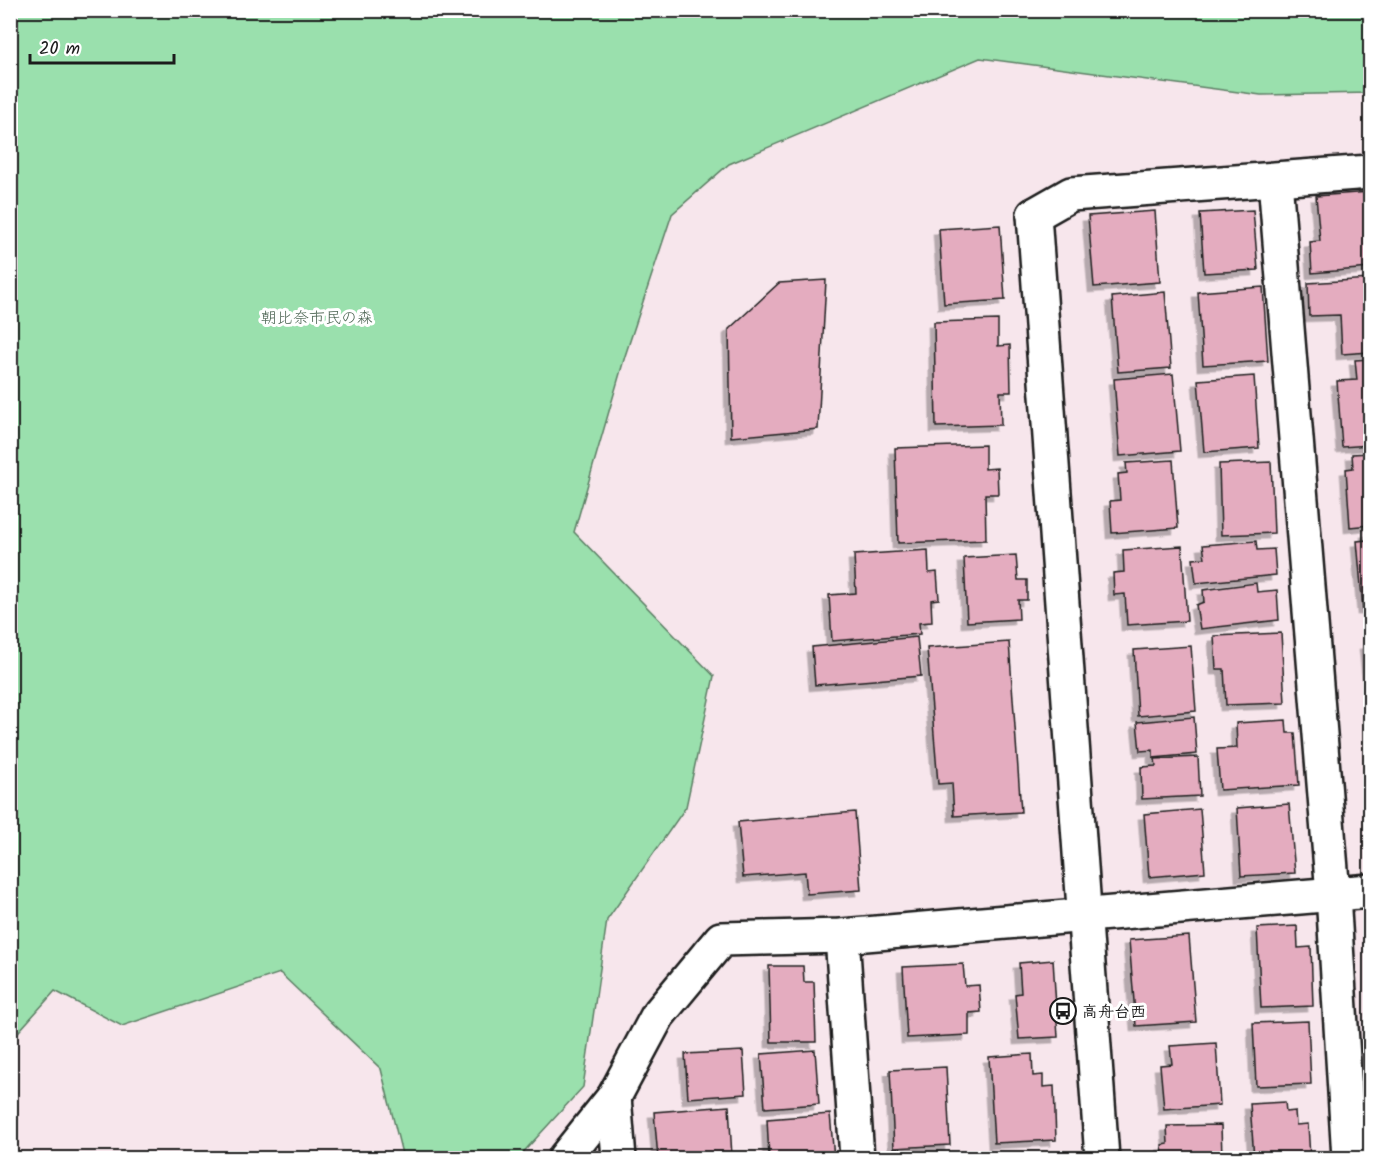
<svg xmlns="http://www.w3.org/2000/svg" width="1381" height="1169" font-family="Kalam,'Klee One',sans-serif">
<style>
.green{fill:#9ae0ad;stroke:#5b7e64;stroke-width:1.5}
.building{fill:#e4acbf;stroke:#1c1c1c;stroke-width:1.5;filter:url(#shadow)}
.lines{fill:none;stroke-linecap:round;stroke-linejoin:round}
.street-casing{stroke:#1c1c1c;stroke-width:38}
.secondary-casing{stroke:#1c1c1c;stroke-width:38}
.street{stroke:#fff;stroke-width:33}
.secondary{stroke:#fff;stroke-width:33}
.labels{text-anchor:middle;stroke-width:6;stroke-linejoin:round;paint-order:stroke}
.park-label{font-size:16px;fill:#48614f;stroke:#fff}
.poi-label{font-size:16px;font-weight:bold;fill:#1c1c1c;stroke:#fff;text-anchor:start}
</style>
<defs>
<filter id="shadow"><feDropShadow dx="-5.5" dy="5.5" stdDeviation="0" flood-color="#0004"/></filter>
</defs>
<rect width="100%" height="100%" fill="#f7e6ec"/>
<filter id="ink" filterUnits="userSpaceOnUse"><feTurbulence type="fractalNoise" baseFrequency=".0167" numOctaves="2"/><feDisplacementMap in="SourceGraphic" scale="12" xChannelSelector="R" yChannelSelector="G"/><feConvolveMatrix kernelMatrix="1 2 1 2 8 2 1 2 1" color-interpolation-filters="sRGB"/></filter>
<g filter="url(#ink)">
<!-- green -->
<polygon class="green" points="11,10 1370,11 1370,93 1261,95 980,58 729,164 672,214 625,356 574,532 714,676 686,807 607,920 583,1087 518,1158 403,1158 381,1069 280,973 122,1026 55,991 11,1040"/>
<!-- building -->
<g class="building">
<polygon points="1370,192 1370,268 1312,273 1310,242 1320,241 1316,196"/>
<polygon points="1253,210 1258,270 1204,273 1200,213"/>
<polygon points="1155,211 1160,282 1094,287 1088,216"/>
<polygon points="1000,225 1005,300 944,304 939,229"/>
<polygon points="1370,279 1370,352 1342,354 1340,315 1309,316 1308,283"/>
<polygon points="826,280 818,429 731,437 729,329 779,283"/>
<polygon points="1263,287 1268,361 1203,365 1198,292"/>
<polygon points="1165,292 1171,368 1118,372 1112,297"/>
<polygon points="998,320 998,346 1010,345 1011,392 1000,392 1001,425 936,427 934,322"/>
<polygon points="1370,359 1370,445 1342,447 1337,381 1357,380 1355,360"/>
<polygon points="1173,374 1180,451 1120,456 1114,379"/>
<polygon points="1254,376 1259,448 1204,452 1198,380"/>
<polygon points="985,445 985,469 997,468 998,494 985,494 986,540 898,543 895,448"/>
<polygon points="1370,453 1370,525 1350,527 1346,469 1353,468 1352,454"/>
<polygon points="1173,460 1178,528 1112,533 1110,501 1120,500 1118,474 1127,473 1126,463"/>
<polygon points="1271,462 1274,533 1221,535 1219,464"/>
<polygon points="1370,531 1370,609 1363,609 1357,541 1367,540 1366,532"/>
<polygon points="1256,541 1257,550 1274,549 1276,575 1196,583 1193,559 1205,558 1203,545"/>
<polygon points="1182,546 1187,621 1127,625 1125,594 1114,595 1113,573 1124,572 1123,550"/>
<polygon points="928,550 929,573 937,572 939,599 931,600 932,622 919,623 920,634 832,641 829,595 856,593 854,555"/>
<polygon points="1016,555 1018,580 1027,580 1027,600 1018,600 1019,619 967,622 964,558"/>
<polygon points="1256,583 1257,592 1277,590 1279,620 1200,629 1196,605 1204,602 1203,590"/>
<polygon points="1281,633 1285,703 1226,705 1224,669 1216,669 1214,636"/>
<polygon points="917,637 921,676 815,685 812,647"/>
<polygon points="1009,642 1021,812 954,816 952,783 938,784 927,648"/>
<polygon points="1370,643 1370,693 1365,644"/>
<polygon points="1191,646 1196,711 1138,716 1134,650"/>
<polygon points="1194,717 1197,754 1153,758 1153,750 1140,751 1137,722"/>
<polygon points="1286,720 1287,733 1295,733 1299,785 1220,790 1217,749 1237,748 1236,723"/>
<polygon points="1198,757 1200,796 1142,799 1141,767 1156,766 1155,759"/>
<polygon points="1289,804 1295,873 1241,876 1237,808"/>
<polygon points="1200,809 1205,872 1149,877 1144,814"/>
<polygon points="855,812 861,890 807,894 805,872 743,877 738,822"/>
<polygon points="1297,926 1298,948 1311,947 1313,1006 1261,1008 1257,928"/>
<polygon points="1189,936 1196,1022 1136,1026 1129,940"/>
<polygon points="1053,960 1058,1037 1019,1039 1015,994 1021,993 1019,963"/>
<polygon points="963,964 965,986 979,985 981,1012 969,1013 969,1035 907,1038 903,967"/>
<polygon points="769,966 803,966 804,982 814,982 816,1042 771,1042"/>
<polygon points="1308,1021 1311,1084 1256,1086 1253,1023"/>
<polygon points="1216,1043 1220,1105 1164,1109 1160,1065 1172,1064 1170,1046"/>
<polygon points="815,1050 819,1104 765,1108 761,1054"/>
<polygon points="743,1051 746,1094 688,1098 685,1054"/>
<polygon points="1032,1054 1033,1076 1043,1075 1043,1087 1054,1086 1056,1140 994,1143 989,1057"/>
<polygon points="946,1067 950,1145 894,1148 890,1070"/>
<polygon points="1285,1102 1286,1112 1295,1111 1296,1125 1308,1124 1310,1158 1254,1158 1250,1104"/>
<polygon points="729,1106 732,1157 658,1158 654,1112"/>
<polygon points="830,1114 834,1158 769,1158 767,1119"/>
<polygon points="1221,1125 1222,1158 1163,1158 1162,1145 1168,1144 1167,1126"/>
<polygon points="1029,1153 1030,1158 969,1158 969,1157"/>
</g>
<g class="lines">
<defs>
<g id="street">
<polyline points="1275,180 1333,894 1349,1158"/>
<polyline points="1034,215 1071,194 1370,172"/>
<polyline points="842,936 857,1158"/>
<polyline points="614,1097 619,1158"/>
<polyline points="565,1158 614,1097 658,1015 721,939 842,936 1370,891"/>
</g>
<polyline id="secondary" points="1034,215 1102,1158"/>
</defs>
<!-- street casing -->
<use href="#street" class="street-casing"/>
<!-- secondary casing -->
<use href="#secondary" class="secondary-casing"/>
<!-- street -->
<use href="#street" class="street"/>
<!-- secondary -->
<use href="#secondary" class="secondary"/>
</g>
</g>
<!-- icons -->
<defs>
<symbol id="bus-ring" viewBox="-11 -11 22 22"><circle r="9.5" fill="#fff" stroke="#1c1c1c" stroke-width="1.5"/><path d="M-5-6H5V4H4V6H2V4H-2V6H-4V4H-5ZM-3.5-4V0h7V-4ZM-3.5 1.2v1.5H-2V1.2ZM2 1.2v1.5H3.5V1.2Z" fill="#1c1c1c"/></symbol>
</defs>
<g fill-rule="evenodd">
<use href="#bus-ring" x="1048" y="996" width="30" height="30"/>
</g>
<g class="labels">
<!-- park labels -->
<g class="park-label">
<text x="317" y="323">朝比奈市民の森</text>
</g>
<!-- poi labels -->
<g class="poi-label">
<text x="1082" y="1017">高舟台西</text>
</g>
</g>
<!-- margin -->
<rect width="1381" height="1169" fill="none" stroke="#fff" stroke-width="36"/>
<rect x="18" y="18" width="1345" height="1133" fill="none" stroke="#1c1c1c" stroke-width="2" filter="url(#ink)"/>
<!-- scale -->
<path d="M30 54v9h144v-9" fill="none" stroke="#1c1c1c" stroke-width="3"/>
<text x="39" y="54" font-size="18" fill="#1c1c1c" stroke="#ffffff" stroke-width="4.5" paint-order="stroke">20 m</text>
</svg>
